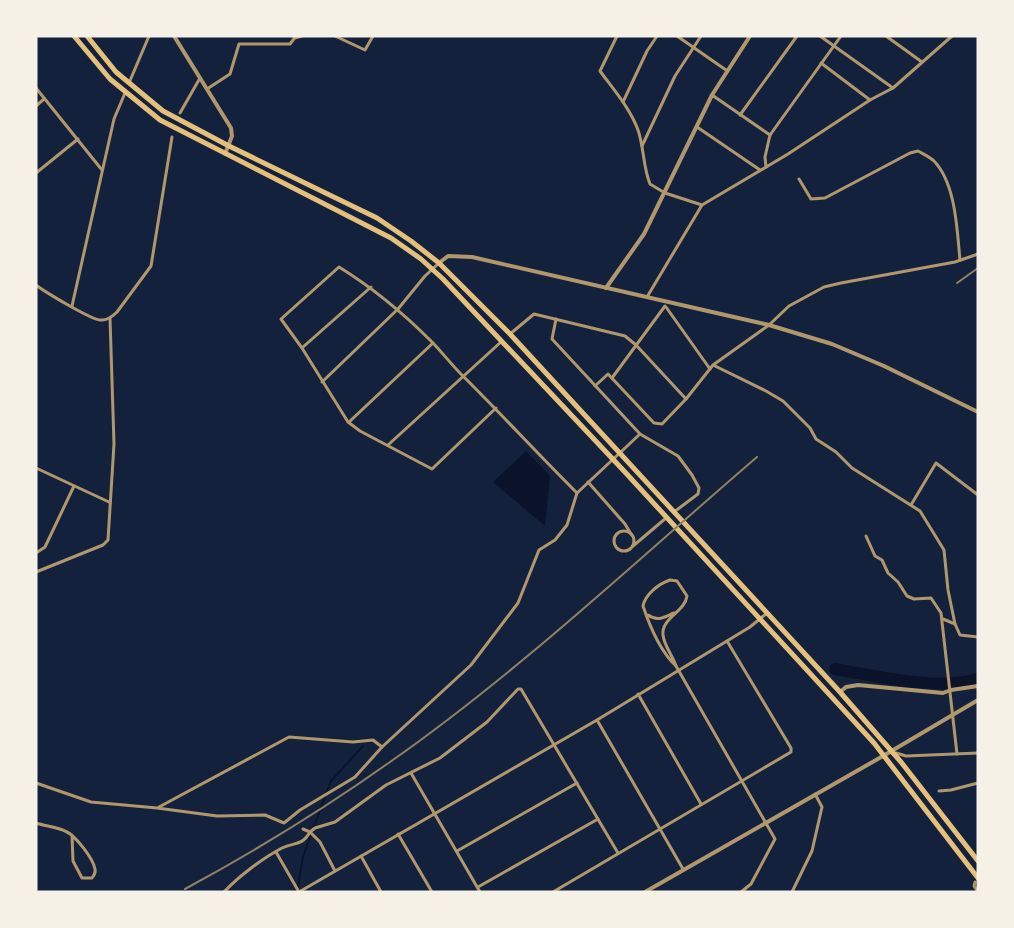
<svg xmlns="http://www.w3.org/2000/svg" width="1014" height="928" font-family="Barlow,sans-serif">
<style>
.water{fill:#0b132b}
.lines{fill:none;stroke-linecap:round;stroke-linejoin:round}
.stream{stroke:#0b132b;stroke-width:2}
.river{stroke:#0b132b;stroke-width:12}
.minor{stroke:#b1986c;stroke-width:3}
.tertiary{stroke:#b1986c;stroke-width:4}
.primary{stroke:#e5c07b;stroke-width:5}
.rail{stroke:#918062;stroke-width:2}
</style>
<rect width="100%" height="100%" fill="#14213d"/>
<!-- water -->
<polygon class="water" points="526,451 550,476 545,526 493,482"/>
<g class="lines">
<!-- stream -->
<g class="stream">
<polyline points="313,829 331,781 363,746"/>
<polyline points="297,892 303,857 311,834"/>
</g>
<!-- river -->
<path class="river" d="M 835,669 C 876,676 938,691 978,679"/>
<!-- minor -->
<g class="minor">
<polyline points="335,36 365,50 373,36"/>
<path d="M 617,36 L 600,71 C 613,89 630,108 638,130 C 644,147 643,167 650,184 L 665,193 L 702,205"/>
<polyline points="677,36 726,70"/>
<polyline points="820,36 893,88"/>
<polyline points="886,36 922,62"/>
<polyline points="295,38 302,36"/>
<polyline points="821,63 870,100"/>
<polyline points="129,83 149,36"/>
<polyline points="36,88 102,170"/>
<polyline points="207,89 230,74 239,44 290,44 296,36"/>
<polyline points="712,95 770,135"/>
<polyline points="623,102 647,51 657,36"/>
<polyline points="36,106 44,99"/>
<polyline points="180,113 200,78"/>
<polyline points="740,115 797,36"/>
<polyline points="697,127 760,170"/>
<polyline points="642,146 675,76 701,36"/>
<polyline points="766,167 765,157 770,135 841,36"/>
<polyline points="36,173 78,139"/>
<path d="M 799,179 L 811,199 L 825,198 L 910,153 L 918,151 C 923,154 930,157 934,161 C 956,184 957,230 960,260"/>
<path d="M 36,285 C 45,292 90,319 100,320 C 107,321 112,317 117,312 L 151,266 L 172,137"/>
<polyline points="647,297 702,205 788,154 870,100 893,88 952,36"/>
<polyline points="72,306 114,119 125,93"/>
<polyline points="666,307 710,369"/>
<polyline points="556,319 552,339 640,434 678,456 692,475 699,488 698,494 674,512"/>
<polyline points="510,334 534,314 625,336 636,345 686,399"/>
<polyline points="303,347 371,287"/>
<polyline points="713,365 766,391 783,401 810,428 816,439 836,452 852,468 920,511 944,550 948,590 955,624 960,635 978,637"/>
<polyline points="612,378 665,306"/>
<polyline points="322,382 398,309 425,276 439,263"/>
<polyline points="595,386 608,374 654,423 662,424 686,399 713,365 769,325 789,306 824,287 841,283 955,262 978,254"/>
<path d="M 496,408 L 432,469 L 360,431 L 348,422 L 302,348 L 281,319 L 339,267 C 373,288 402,312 431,341 C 443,353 453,367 465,378 C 503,416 539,455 577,493"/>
<polyline points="349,422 433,343"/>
<polyline points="388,445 502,341"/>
<polyline points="36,468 109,502"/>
<polyline points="588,482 625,524 631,534"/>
<polyline points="911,505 936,463 978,495"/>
<circle cx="624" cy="541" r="10"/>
<polyline points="866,536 875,556 882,560 888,573 898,582 907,596 914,599 931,598 941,613 957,754"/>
<polyline points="633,546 666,518"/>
<polyline points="36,553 45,547 74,486"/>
<polyline points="36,572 103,545 108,540 114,444 110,318"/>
<path d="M 670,580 L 677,581 L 687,596 C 685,612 661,618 663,635 C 664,646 673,656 676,666 C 660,651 650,627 643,606 C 645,595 658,584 670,580 Z"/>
<path d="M 648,615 C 658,622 664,617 674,613"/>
<polyline points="943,619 955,624"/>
<polyline points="676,666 775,839 751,884 741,892"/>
<polyline points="638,694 701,804"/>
<polyline points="597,720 683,869"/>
<polyline points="896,753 906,756 978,753"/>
<polyline points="411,773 480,892"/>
<polyline points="36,783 91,802 157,808 217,816 265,815 284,823 300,810 355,777 382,747 471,665 518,603 539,550 555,540 567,525 577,493 640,434"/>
<polyline points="939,791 951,790 978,783"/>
<polyline points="159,807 289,737 353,742 373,740 382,747"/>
<path d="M 36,823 C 45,826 56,827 65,831 C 75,835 93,858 95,869 C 96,874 94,875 92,878 L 82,878 L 73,861 L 72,835"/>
<polyline points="303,829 310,832 315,828 335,822 386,785 440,758 487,722 518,689 521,689 618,853"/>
<polyline points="398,834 432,892"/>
<polyline points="457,851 577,783"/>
<polyline points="276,852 299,892"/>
<polyline points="361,856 381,892"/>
<polyline points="975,882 974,886 978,892"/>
<polyline points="478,887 598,819"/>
<path d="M 224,892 C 239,876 263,858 282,848 C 295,842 302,846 310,832 L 320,842 L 335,871"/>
<polyline points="299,892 597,720 750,627 767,613"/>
<polyline points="553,892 791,752 791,748 727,641"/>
<polyline points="792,892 812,851 822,807 815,794"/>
</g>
<!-- tertiary -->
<g class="tertiary">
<polyline points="174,36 231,128 232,136 225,154"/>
<polyline points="439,263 448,256 472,257 769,325 832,344 884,366 978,412"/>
<polyline points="606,288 644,234 712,95 750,36"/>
<polyline points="840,692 846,687 858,685 943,693 951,690 978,686"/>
<polyline points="645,892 883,756 978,700"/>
</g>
<!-- primary -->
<g class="primary">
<polyline points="74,36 110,79 160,120 391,238 421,259 443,279 624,471 874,743 978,878"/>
<polyline points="87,36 116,72 163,111 229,146 377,218 411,241 439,263 510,334 840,692 901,762 978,861"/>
</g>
<!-- rail -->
<g class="rail">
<polyline points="957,283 978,268"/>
<path d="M 185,889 C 255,851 324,809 390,762 C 520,671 637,560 757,457"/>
</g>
</g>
<!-- border -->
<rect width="1014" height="928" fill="none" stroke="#f6f1e7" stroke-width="75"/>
</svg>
